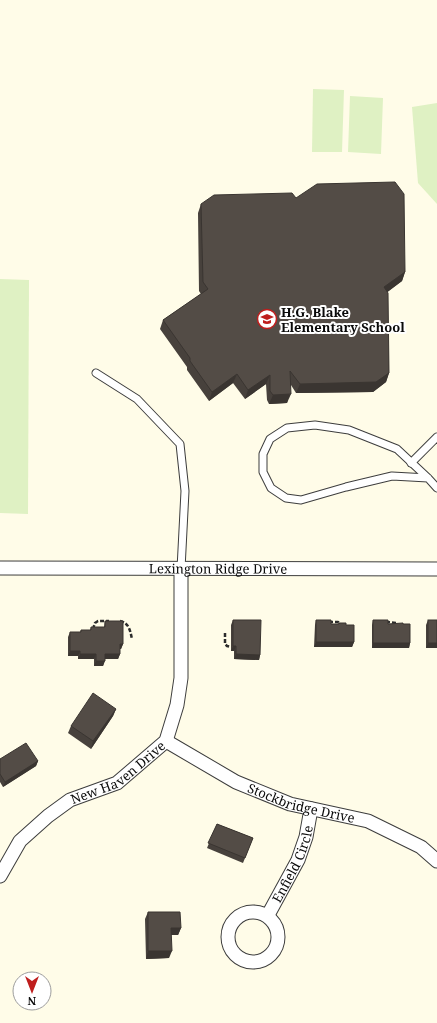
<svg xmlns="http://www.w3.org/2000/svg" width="437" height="1023" font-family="'Noto Serif',serif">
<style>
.pitch{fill:#dff1c3}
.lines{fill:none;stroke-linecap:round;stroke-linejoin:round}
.service-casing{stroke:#3d3d3d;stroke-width:9}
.minor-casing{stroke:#3d3d3d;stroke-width:15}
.path{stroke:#2c2c2c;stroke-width:2.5;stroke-dasharray:4 2;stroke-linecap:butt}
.service{stroke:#fff;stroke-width:7}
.minor{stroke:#fff;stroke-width:13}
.wall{fill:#47413c}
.shaded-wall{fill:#3a3531}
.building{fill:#534c46;stroke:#3a3531}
.labels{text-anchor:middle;stroke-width:4;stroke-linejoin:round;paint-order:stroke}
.poi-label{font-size:13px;font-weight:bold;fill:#0a0a0a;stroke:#fff;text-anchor:start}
.street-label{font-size:13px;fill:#0a0a0a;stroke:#fff}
</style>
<rect width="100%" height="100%" fill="#fffce8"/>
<!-- pitch -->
<g class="pitch">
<polygon points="313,89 344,90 342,152 312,152"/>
<polygon points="350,96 383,98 381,154 348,152"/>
<polygon points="437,103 437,204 418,183 412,107"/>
<polygon points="0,279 29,280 28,514 0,513"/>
</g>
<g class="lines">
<defs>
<g id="service">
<polyline points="96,373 137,399 180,444 185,491 181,569"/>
<polyline points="411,463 437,437"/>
<polyline points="428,478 392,476 346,487 301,500 286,498 271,488 263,472 263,454 270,439 287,428 315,425 349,430 397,449 428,478 437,488"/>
</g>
<g id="minor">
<path id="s1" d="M 0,568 L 437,569"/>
<path id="s2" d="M 166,741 L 236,782 L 290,804 L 368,821 L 421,847 L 437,861"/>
<path id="s3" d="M 0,876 L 20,841 L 48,816 L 70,800 L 117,783 L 166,741 L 177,705 L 181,678 L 181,569"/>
<circle cx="253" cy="937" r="25"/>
<path id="s4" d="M 268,915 L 298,860 L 306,837 L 311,809"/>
</g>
</defs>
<!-- service casing -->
<use href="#service" class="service-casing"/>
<!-- minor casing -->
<use href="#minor" class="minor-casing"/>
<!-- path -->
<g class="path">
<path d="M 120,621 C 129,623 130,630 132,639"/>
<polyline points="329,622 338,622 341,625"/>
<polyline points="386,622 397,623 397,626"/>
<polyline points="93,629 95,623 98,621 109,621"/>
<polyline points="225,633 225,644 227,646 231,647"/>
</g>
<!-- service -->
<use href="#service" class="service"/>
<!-- minor -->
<use href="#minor" class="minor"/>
</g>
<!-- wall -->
<g class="wall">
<polygon points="296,198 405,272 402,281 387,292 389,373 386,382 373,392 296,393 291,385 287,403 269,404 267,400 266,384 245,399 233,383 209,401 187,370 187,367 160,329 163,320 201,294 199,291 198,213 201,204"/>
<polygon points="233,620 260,655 259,660 234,659 234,651 231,651 231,625"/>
<polygon points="316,620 331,624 338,624 339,623 346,625 354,642 352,647 314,647 315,625"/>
<polygon points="373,620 388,624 403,624 410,643 409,648 372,648 372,625"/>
<polygon points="428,620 437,648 426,648 426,625"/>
<polygon points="105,621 123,644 121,649 120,649 120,654 118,659 105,659 103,666 94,666 94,659 78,659 78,656 68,656 68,637 70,632 80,632 81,630 90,630 91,627 104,627"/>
<polygon points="116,709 113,716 91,749 68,733 71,726"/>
<polygon points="0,759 38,761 36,766 3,787 0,782"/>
<polygon points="217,824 253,838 243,863 207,848"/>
<polygon points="148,912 181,928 178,935 171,935 169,958 146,959 145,919"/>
</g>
<!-- shaded-wall -->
<g class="shaded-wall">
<polygon points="405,272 402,281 381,297 384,287"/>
<polygon points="389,373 386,382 373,392 296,393 300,384"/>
<polygon points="237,374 233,383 209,401 212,392"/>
<polygon points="270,375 266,384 245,399 248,390"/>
<polygon points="291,394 287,403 269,404 273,395"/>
<polygon points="316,642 354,642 352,647 314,647"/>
<polygon points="373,643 410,643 409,648 372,648"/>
<polygon points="428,643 437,643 437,648 426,648"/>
<polygon points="120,644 123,644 121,649 118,649"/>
<polygon points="233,646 236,646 234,651 231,651"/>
<polygon points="70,651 80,651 78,656 68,656"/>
<polygon points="80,654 96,654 94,659 78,659"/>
<polygon points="105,654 120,654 118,659 103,659"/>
<polygon points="236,654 260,655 259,660 234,659"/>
<polygon points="96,661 105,661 103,666 94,666"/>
<polygon points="116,709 113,716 91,749 93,741"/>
<polygon points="38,761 36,766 3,787 5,782"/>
<polygon points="171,928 181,928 178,935 169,935"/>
<polygon points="148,951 172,951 169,958 146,959"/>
</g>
<!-- building -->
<g class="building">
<polygon points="395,182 404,194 405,272 384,287 388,293 389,373 376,382 300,384 290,371 291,394 273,395 270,391 270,375 248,390 237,374 212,392 190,361 190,358 163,320 208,289 203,282 201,204 214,195 292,193 296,198 317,184"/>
<polygon points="233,620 261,620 260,655 236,654 236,646 233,646"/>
<polygon points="316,620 331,620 331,624 339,624 339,623 346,623 346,625 354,625 354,642 316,642"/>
<polygon points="373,620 388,620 388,624 403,623 403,624 410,624 410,643 373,643"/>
<rect x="428" y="620" width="9" height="23"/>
<polygon points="105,621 123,621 123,644 120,644 120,654 105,654 105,661 96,661 96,654 80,654 80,651 70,651 70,632 81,632 81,630 91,630 91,627 105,627"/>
<polygon points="93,693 116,709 93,741 71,726"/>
<polygon points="26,743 38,761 5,782 0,774 0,759"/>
<polygon points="217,824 253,838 245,858 208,843"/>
<polygon points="148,912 180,912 181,928 171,928 172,951 148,951"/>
</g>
<!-- icons -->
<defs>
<symbol id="school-ring" viewBox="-11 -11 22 22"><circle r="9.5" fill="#fff" stroke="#bf1e1d" stroke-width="1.5"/><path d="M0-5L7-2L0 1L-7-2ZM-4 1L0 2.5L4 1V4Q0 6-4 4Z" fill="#bf1e1d"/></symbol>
</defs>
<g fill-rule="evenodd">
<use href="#school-ring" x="256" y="308" width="22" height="22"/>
</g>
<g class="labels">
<!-- poi labels -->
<g class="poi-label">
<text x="281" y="317">H.G. Blake<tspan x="281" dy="15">Elementary School</tspan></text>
</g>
<!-- street labels -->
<g class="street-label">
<text dy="5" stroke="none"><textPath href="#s1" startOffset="218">Lexington Ridge Drive</textPath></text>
<text dy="5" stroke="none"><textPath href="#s3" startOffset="161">New Haven Drive</textPath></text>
<text dy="5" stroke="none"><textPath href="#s2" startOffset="150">Stockbridge Drive</textPath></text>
<text dy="5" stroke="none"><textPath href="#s4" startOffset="57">Enfield Circle</textPath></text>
</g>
</g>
<!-- north arrow -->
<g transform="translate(32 991) rotate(180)"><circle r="19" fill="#ffffff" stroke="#9d9d9d"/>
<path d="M0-3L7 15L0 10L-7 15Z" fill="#bf1e1d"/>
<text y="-6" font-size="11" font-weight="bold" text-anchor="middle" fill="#0a0a0a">N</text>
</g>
</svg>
